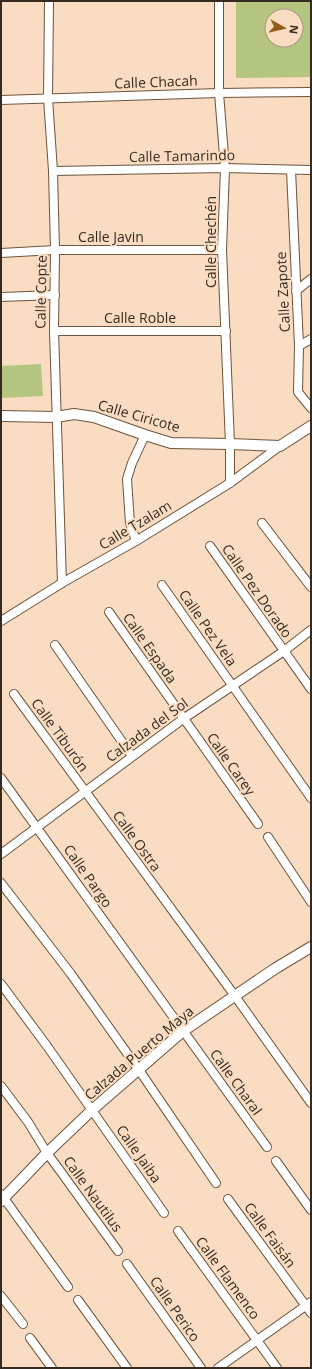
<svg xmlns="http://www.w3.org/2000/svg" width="312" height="1369" font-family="'Open Sans',sans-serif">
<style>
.green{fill:#b3c57f;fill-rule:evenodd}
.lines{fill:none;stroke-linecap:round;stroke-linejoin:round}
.minor-casing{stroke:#6d543d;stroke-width:10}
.tertiary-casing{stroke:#6d543d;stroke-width:12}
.minor{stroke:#fff;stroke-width:8}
.tertiary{stroke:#fff;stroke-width:10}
.labels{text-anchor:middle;stroke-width:4;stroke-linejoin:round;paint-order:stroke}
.street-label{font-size:14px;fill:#362b21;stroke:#f9dcc1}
</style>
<rect width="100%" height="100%" fill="#f9dcc1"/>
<!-- green -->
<g class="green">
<path d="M 236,1 L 311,1 L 311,77 L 236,78 ZM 272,16 L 296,16 L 296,40 L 272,40 Z"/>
<polygon points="41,364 43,396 1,398 1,366"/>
</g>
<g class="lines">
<defs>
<g id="minor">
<polyline points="49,1 48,98 53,171 55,250 54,331 62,583"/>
<polyline points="219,1 219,93 225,168 222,250 230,444 230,483"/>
<polyline points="1,100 219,93 311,92"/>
<polyline points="291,170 299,346 298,392 311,408"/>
<polyline points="53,171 225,168 311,170"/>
<polyline points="1,253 55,250 222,250"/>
<polyline points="296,291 311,279"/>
<polyline points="1,297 55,295"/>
<polyline points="54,331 226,331"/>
<polyline points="299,346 311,339"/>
<polyline points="262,523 311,587"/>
<polyline points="136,541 130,523 127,479 132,463 145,435"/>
<polyline points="210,546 311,689"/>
<polyline points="162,585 311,798"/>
<polyline points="109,612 258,824"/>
<polyline points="1,621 62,583 136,541 230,483 280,446"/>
<polyline points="55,645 132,756"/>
<polyline points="14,694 235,996 311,1103"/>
<polyline points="1,778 267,1147"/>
<polyline points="268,837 311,902"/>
<polyline points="1,854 183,719 284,651 311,630"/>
<polyline points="1,883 71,974 139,1070 216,1183"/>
<polyline points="1,984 47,1046 164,1213"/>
<polyline points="1,1086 28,1122 47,1153 61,1172 118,1251"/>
<polyline points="276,1161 311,1210"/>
<polyline points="1,1194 68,1287"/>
<polyline points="228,1199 311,1313"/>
<polyline points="178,1231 277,1368"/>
<polyline points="127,1264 201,1368"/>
<polyline points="1,1296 23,1324"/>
<polyline points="78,1300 127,1368"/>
<polyline points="30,1338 52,1368"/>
<polyline points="218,1368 311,1302"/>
</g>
<g id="tertiary">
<polyline points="1,416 56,417 74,414 94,417 145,435 171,443 230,444 280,446 311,426"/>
<polyline points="1,1201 47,1153 92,1110 183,1031 276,968 311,947"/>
</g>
</defs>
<!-- minor casing -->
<use href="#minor" class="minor-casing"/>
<!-- tertiary casing -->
<use href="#tertiary" class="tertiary-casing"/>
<!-- minor -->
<use href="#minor" class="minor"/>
<!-- tertiary -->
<use href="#tertiary" class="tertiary"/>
</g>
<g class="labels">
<!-- street labels -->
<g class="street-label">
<text transform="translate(156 82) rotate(-2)" y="5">Calle Chacah</text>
<text transform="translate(182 156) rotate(-1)" y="5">Calle Tamarindo</text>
<text x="111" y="242">Calle Javin</text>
<text transform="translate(211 242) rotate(-90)" y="5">Calle Chechén</text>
<text transform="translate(41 292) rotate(-89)" y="5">Calle Copte</text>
<text transform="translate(283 292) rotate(-93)" y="5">Calle Zapote</text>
<text x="140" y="323">Calle Roble</text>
<text transform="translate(139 416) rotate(16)" y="5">Calle Ciricote</text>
<text transform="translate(135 525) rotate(-31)" y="5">Calle Tzalam</text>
<text transform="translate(257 591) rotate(55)" y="5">Calle Pez Dorado</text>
<text transform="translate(208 628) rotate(55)" y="5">Calle Pez Vela</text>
<text transform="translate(150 648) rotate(55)" y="5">Calle Espada</text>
<text transform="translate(147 730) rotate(-36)" y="5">Calzada del Sol</text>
<text transform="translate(60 735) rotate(54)" y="5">Calle Tiburón</text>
<text transform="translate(231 764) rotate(55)" y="5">Calle Carey</text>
<text transform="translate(137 841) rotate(54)" y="5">Calle Ostra</text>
<text transform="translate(88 876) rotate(55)" y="5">Calle Pargo</text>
<text transform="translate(139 1053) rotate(-40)" y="5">Calzada Puerto Maya</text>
<text transform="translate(236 1082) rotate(54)" y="5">Calle Charal</text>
<text transform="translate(139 1154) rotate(55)" y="5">Calle Jaiba</text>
<text transform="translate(93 1194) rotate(54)" y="5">Calle Nautilus</text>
<text transform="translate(270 1235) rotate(54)" y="5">Calle Faisán</text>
<text transform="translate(228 1278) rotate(54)" y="5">Calle Flamenco</text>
<text transform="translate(175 1309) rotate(55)" y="5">Calle Perico</text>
</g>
</g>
<!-- border -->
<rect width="312" height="1369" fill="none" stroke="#362b21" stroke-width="4"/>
<!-- north arrow -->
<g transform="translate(284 28) rotate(98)"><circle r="19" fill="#f9dcc1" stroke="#ab9581"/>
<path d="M0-3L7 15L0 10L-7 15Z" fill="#955c19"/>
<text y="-6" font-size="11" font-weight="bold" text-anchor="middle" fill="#362b21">N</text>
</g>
</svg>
